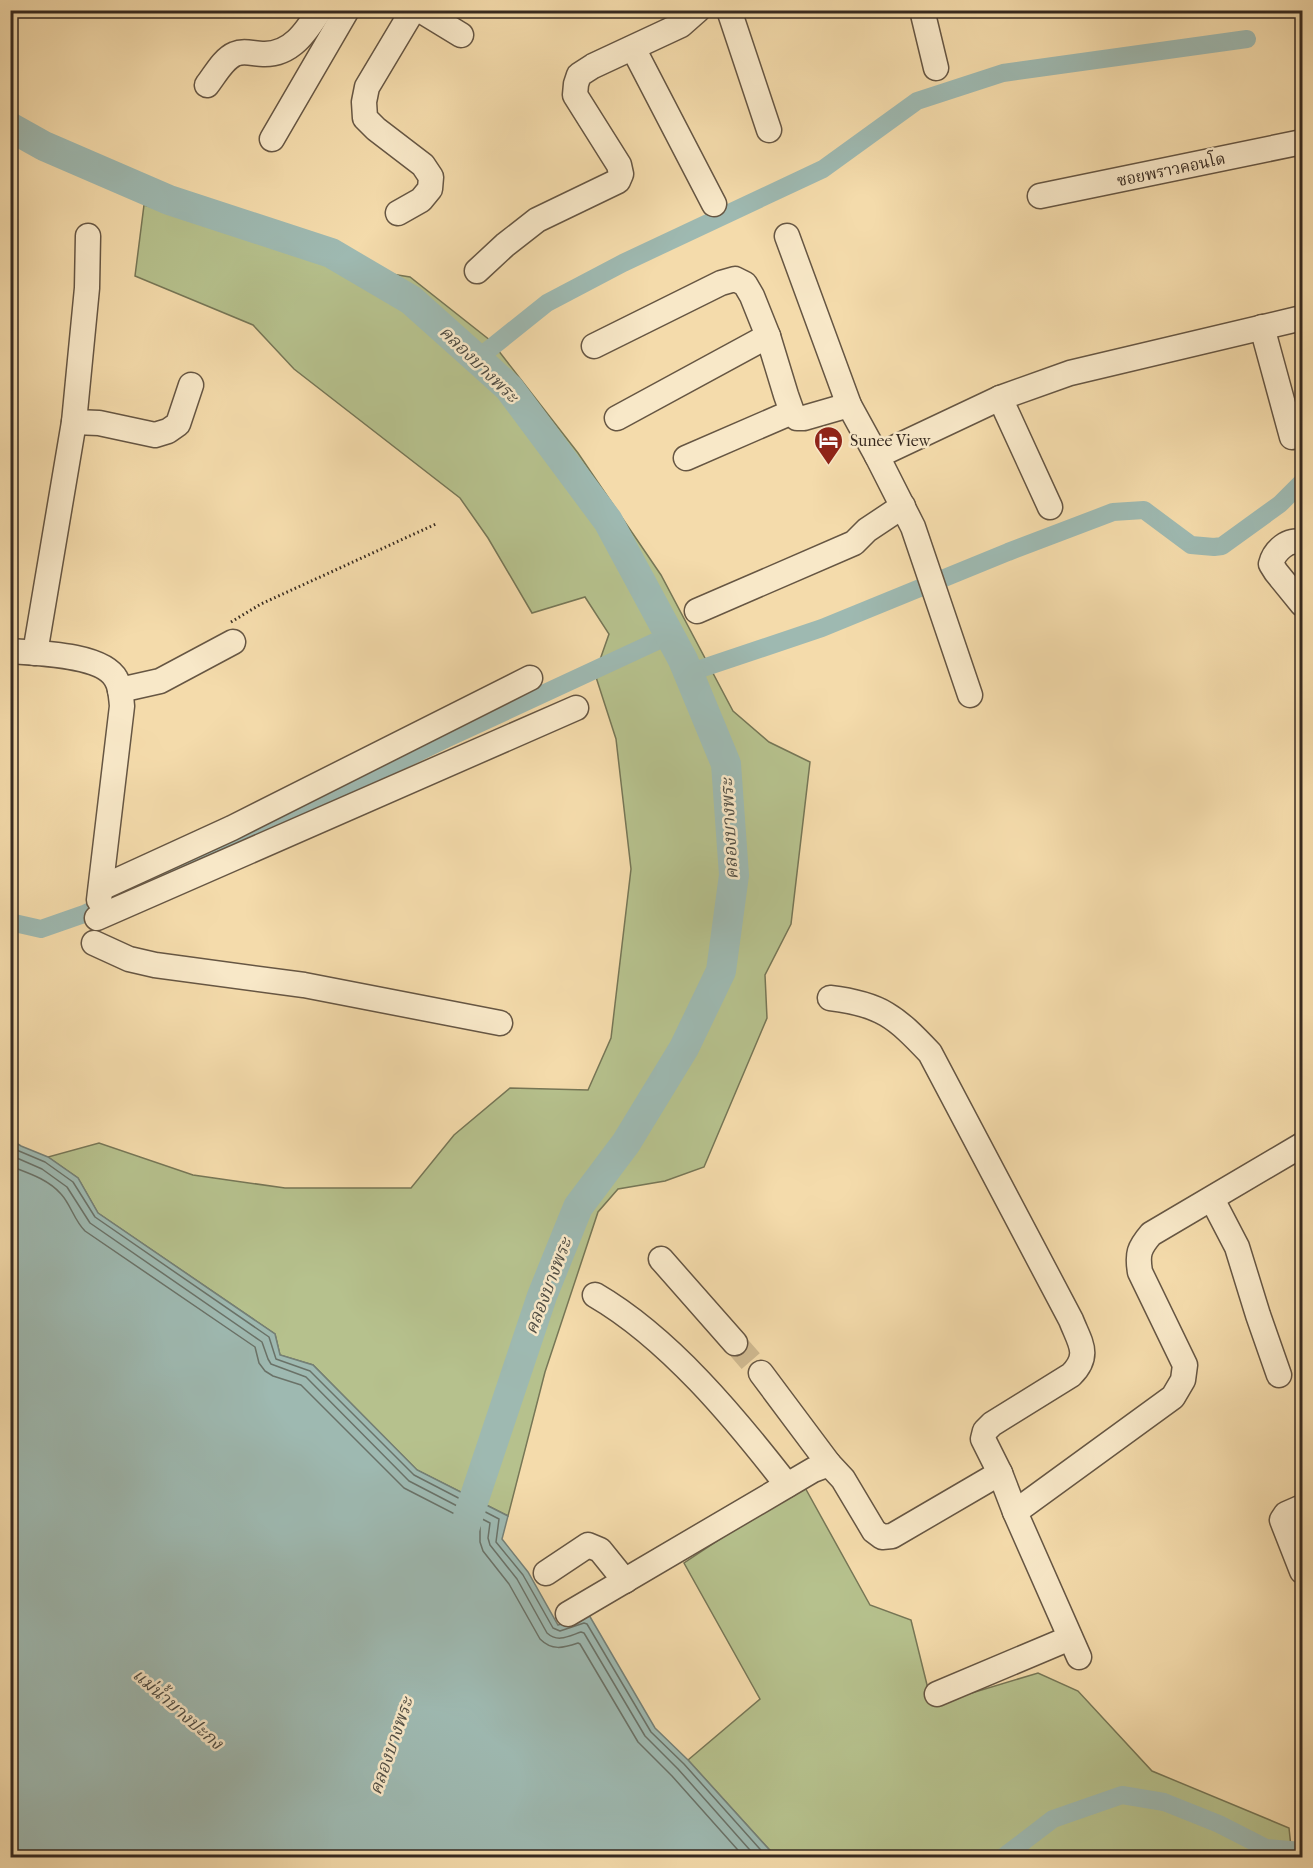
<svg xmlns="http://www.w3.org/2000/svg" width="1313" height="1868" font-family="'IM FELL French Canon','Noto Serif Thai',serif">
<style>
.green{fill:#b6c18d;stroke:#767656;stroke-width:1.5}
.water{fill:#9eb9b1;stroke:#758077;stroke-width:1.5}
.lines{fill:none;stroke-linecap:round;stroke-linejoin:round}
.shore{stroke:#6a7268;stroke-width:1.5}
.canal{stroke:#9eb9b1;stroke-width:18}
.river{stroke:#9eb9b1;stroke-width:30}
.minor-tunnel{stroke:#ceb88f;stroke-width:24;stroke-dasharray:24 12;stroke-linecap:butt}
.minor-casing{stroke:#665643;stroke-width:27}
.path{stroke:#372a20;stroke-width:3;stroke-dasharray:1.5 3;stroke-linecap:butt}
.minor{stroke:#f8e8c8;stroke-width:24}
.labels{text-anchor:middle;stroke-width:5;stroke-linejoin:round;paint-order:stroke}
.street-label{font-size:16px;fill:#372a20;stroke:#f8e8c8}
.poi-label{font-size:16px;fill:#372a20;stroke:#f8e8c8;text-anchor:start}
.water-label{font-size:18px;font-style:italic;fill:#514e44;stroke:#f8e8c8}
</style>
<rect width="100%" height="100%" fill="#f4dbab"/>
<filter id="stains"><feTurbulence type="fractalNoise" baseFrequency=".00333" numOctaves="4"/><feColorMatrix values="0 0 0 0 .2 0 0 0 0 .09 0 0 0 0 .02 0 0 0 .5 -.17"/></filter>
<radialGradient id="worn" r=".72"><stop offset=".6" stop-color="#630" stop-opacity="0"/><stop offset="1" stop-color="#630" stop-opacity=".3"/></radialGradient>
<!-- green -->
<g class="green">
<polygon points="144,205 239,232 336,265 410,277 491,341 578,453 661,575 733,711 769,742 810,762 791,924 765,975 767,1018 704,1167 665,1181 618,1189 598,1212 545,1372 508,1516 417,1470 313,1365 280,1355 275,1334 98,1213 78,1178 48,1157 99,1143 193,1175 285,1188 411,1188 454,1135 510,1088 588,1090 611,1038 631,869 616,739 595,674 609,634 585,597 532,613 488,538 460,498 294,369 253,325 135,276"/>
<polygon points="803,1484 870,1605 911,1620 932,1705 1038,1673 1078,1691 1152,1771 1289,1828 1292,1857 776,1857 688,1760 760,1699 684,1563"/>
</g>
<!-- water -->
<polygon class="water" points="10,1139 21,1146 48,1157 78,1178 98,1213 275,1334 280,1355 313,1365 417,1470 508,1516 502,1539 528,1572 558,1625 589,1615 655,1728 688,1760 776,1857 11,1857"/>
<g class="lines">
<!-- shore -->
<g class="shore">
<polyline points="10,1146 19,1151 45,1162 73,1182 95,1217 269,1337 276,1359 310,1371 414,1475 499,1519 496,1542 523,1575 553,1628 560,1631 584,1623 587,1624 651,1732 684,1764 768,1858"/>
<path d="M 10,1155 L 42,1169 L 67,1187 L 90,1223 L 262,1342 L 268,1359 L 271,1364 L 306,1377 L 409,1481 L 490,1523 L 488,1538 L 490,1545 L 517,1579 L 547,1633 C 558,1643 569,1636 581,1632 L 584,1633 L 645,1736 L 678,1769 L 757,1858"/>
<path d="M 10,1166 C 28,1173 48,1179 61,1194 C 71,1205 74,1220 85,1231 L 255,1347 L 259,1363 L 265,1371 L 273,1376 L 301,1385 L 404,1488 L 480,1527 L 480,1542 L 483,1551 L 509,1584 L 540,1639 C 552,1651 563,1648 578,1643 L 580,1644 L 638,1742 L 672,1776 L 745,1858"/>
</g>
<!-- canal -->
<g class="canal">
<polyline points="477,359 547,303 623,263 823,169 917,101 1003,73 1247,39"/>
<polyline points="688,673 822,628 1008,552 1113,512 1144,510 1191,545 1214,547 1222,546 1280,504 1302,482"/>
<polyline points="140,887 448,738 670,635"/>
<polyline points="10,922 41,929 84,914 107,903"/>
<polyline points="1002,1858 1053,1819 1122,1795 1164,1802 1219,1824 1266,1848 1302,1851"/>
</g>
<!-- river -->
<polyline class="river" points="10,127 44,146 169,200 331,253 411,300 477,359 509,388 608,521 683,660 726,764 734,875 721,971 684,1048 626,1143 578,1207 542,1296 461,1538"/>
<!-- minor-tunnel -->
<polyline class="minor-tunnel" points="735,1343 761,1373"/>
<defs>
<g id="minor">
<polyline points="420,10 461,35"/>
<polyline points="729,10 769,130"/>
<polyline points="922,10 936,68"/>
<polyline points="633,48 714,204"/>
<path d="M 207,85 C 215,75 223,59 235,54 C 244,50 254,54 263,54 C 291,55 306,32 320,10"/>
<polyline points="272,139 347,10"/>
<polyline points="1040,196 1302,142"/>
<polyline points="398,213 421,200 430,189 431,177 423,165 376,129 365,118 364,102 367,87 413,10"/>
<polyline points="787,236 849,405 877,456 913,527 970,695"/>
<polyline points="477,271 505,245 537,220 618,181 621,174 619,165 575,95 576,84 579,75 593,66 681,25 698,10"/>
<polyline points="1262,327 1292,437"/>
<polyline points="594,346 721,283 735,279 745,284 752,296 768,336 786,395 792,412 797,418 804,418 849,405"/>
<polyline points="1000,398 1050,507"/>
<polyline points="617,418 768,336"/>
<polyline points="74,422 99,423 155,435 168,431 178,424 191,385"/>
<polyline points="877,456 1000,398 1070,373 1302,318"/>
<polyline points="686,458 792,412"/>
<path d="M 1302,543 C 1289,537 1274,551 1271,564 L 1276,572 L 1302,604"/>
<polyline points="697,611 854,543 867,530 903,506"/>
<path d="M 10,651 C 36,653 103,654 116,679 C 121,687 121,697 122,706 L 99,900"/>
<polyline points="35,653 74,422 87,288 88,236"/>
<polyline points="120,690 160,681 233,642"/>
<polyline points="101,888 232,828 530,678"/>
<polyline points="97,918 576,708"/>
<polyline points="94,943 129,959 155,965 304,985 500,1023"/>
<path d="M 830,998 C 881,1004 896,1017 930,1053 L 1071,1320 C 1080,1343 1091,1355 1071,1375 L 992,1424 L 985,1431 L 983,1439 L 1000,1473 L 1015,1512"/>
<polyline points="1212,1199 1237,1247 1258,1315 1279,1375"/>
<polyline points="661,1259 735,1343"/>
<path d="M 595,1295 C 669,1338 735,1418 787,1485"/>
<polyline points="761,1373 829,1464"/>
<polyline points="1302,1507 1286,1514 1282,1520 1302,1571"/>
<polyline points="546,1573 588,1545 600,1550 625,1581"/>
<polyline points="568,1614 813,1470 829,1464 843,1479 874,1531 882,1537 892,1536 1000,1473"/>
<path d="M 1079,1657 L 1015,1512 L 1173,1397 L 1183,1380 L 1185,1365 L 1140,1272 C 1137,1254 1139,1248 1151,1234 L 1302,1145"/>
<polyline points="937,1694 1070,1638"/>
</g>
</defs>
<!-- minor casing -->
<use href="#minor" class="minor-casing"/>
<!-- path -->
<polyline class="path" points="231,622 261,604 436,524"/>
<!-- minor -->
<use href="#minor" class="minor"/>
</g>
<!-- icons -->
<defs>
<symbol id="hotel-pin" viewBox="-11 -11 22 30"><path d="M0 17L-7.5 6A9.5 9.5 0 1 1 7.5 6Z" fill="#8f2418" stroke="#f8e8c8"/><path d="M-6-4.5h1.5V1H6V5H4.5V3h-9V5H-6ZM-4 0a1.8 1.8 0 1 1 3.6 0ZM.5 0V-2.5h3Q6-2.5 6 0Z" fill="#fff"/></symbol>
</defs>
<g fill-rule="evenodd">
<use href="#hotel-pin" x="812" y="424" width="33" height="45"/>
</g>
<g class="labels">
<!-- street labels -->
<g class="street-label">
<text transform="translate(1171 169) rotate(-12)" y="6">ซอยพราวคอนโด</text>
</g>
<!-- poi labels -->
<g class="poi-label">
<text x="850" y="446">Sunee View</text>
</g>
<!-- water labels -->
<g class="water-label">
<text transform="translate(479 364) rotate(44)" y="6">คลองบางพระ</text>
<text transform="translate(729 829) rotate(-93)" y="6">คลองบางพระ</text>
<text transform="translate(548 1286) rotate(-69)" y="6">คลองบางพระ</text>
<text transform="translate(178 1709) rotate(41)" y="6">แม่น้ำบางปะกง</text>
<text transform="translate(391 1746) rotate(-71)" y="6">คลองบางพระ</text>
</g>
</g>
<!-- margin -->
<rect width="1313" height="1868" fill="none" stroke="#f4dbab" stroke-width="36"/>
<rect x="12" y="12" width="1289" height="1844" fill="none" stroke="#372a20" stroke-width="3"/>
<rect x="18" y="18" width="1277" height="1832" fill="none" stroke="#372a20" stroke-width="1.5"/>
<rect width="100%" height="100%" filter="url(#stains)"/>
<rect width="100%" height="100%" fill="url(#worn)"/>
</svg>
